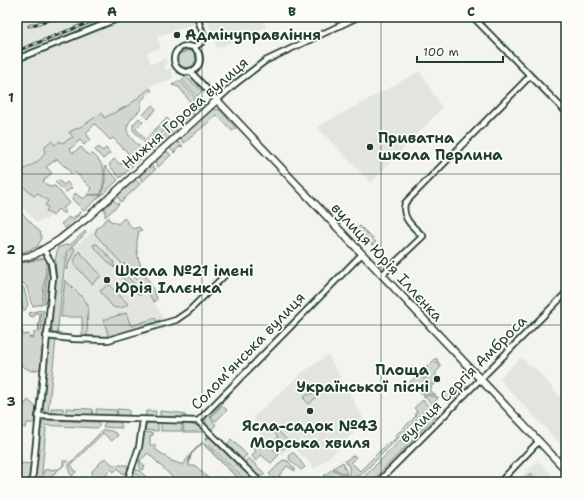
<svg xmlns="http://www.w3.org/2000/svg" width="583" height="499" font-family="'Shantell Sans',sans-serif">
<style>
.built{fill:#e2e5df}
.green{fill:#d1d6d1;stroke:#788a82}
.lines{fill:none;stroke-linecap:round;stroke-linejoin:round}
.stream{stroke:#6e8179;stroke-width:1.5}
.minor-casing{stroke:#1f3d34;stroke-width:8}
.tertiary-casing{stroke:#1f3d34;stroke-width:9}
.minor{stroke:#fdfcf7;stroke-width:4.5}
.tertiary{stroke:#fdfcf7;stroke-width:6}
.rail-casing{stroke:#1f3d34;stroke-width:3}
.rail{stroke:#fdfcf7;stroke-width:1.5;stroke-dasharray:4.5;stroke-linecap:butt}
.grid{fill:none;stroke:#1f3d34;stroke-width:1;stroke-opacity:0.55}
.poi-dot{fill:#1f3d34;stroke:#fdfcf7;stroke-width:1.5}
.labels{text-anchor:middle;stroke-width:3.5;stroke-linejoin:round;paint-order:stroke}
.poi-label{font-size:15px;font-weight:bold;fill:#1f3d34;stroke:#fdfcf7;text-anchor:start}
.street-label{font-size:15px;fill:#1f3d34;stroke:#fdfcf7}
.neatline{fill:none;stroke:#1f3d34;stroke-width:1.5}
.grid-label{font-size:13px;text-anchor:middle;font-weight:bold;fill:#1f3d34}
</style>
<rect width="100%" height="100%" fill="#f4f4ef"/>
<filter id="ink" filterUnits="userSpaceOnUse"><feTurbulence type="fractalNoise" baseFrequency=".025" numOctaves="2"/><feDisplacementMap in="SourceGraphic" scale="8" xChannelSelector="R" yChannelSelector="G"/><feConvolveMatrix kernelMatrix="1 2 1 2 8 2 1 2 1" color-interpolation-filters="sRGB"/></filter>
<g filter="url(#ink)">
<!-- built -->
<g class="built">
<polygon points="17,17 262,17 266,27 217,48 207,19 157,37 161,48 147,53 151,64 165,58 167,63 164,64 165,68 166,70 170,68 174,77 168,81 152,85 129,105 104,118 100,114 82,126 70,132 73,137 62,143 60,141 55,145 46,148 42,158 17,173"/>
<polygon points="420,71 442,108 371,183 317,127"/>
<polygon points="17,181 34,196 37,193 48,201 46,211 51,214 46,221 43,219 37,223 17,202"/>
<polygon points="106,220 140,232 136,245 137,258 151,283 158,299 154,302 164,319 107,337 82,337 82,317 61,317 68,252"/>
<polygon points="328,355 365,421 334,453 315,469 294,447 279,455 255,429 257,426 253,422 256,419 254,417 303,372"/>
<polygon points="521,357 531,367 536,369 561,398 566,396 566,450 499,379"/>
<polygon points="538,461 560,482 515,482"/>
</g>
<!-- green -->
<g class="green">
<path d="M 190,50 L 194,51 L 196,60 L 191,67 C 184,69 178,65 176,58 L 179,54 Z"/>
<polygon points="185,76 202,91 197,96 182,80"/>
<polygon points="178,81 180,81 196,98 191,103 179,87 172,85"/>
<path d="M 150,88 L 152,90 L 141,101 L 141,109 C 116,133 129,133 146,154 L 137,162 L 122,163 L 130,155 L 113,138 L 110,140 L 95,124 L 86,133 L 90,139 L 84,145 L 80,140 L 70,149 L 73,153 L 81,147 L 88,155 L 93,154 C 107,166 105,177 101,194 L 87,195 L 92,189 L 75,172 L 72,175 L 66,166 L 65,167 L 57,159 L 46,167 L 52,173 L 43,181 L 49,187 L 55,186 L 70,203 L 63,208 L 66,212 L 64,214 L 58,209 L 53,216 L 46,211 L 48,208 L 45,205 L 48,201 L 37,193 L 34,196 L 17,181 L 17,173 C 28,166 47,161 45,146 L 51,141 L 55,145 L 60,141 L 62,143 L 73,137 L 69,132 L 82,126 L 102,113 L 104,118 L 129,105 Z"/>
<polygon points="198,103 207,105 203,109 198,110 194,106"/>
<polygon points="152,105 156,109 147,119 143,115"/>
<polygon points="192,109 194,113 192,119 186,124 182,124 179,121"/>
<polygon points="212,109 220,110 236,128 232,131 217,115 184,143 181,139 181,135"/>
<polygon points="139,118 143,122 136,129 145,139 167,118 172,124 148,146 133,130 133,125"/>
<polygon points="174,126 177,130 176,134 156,152 149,150"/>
<polygon points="174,142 178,142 183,146 179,147 174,153 170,148"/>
<polygon points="99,147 102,151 106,148 110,153 103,159 95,150"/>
<polygon points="165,150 171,155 158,167 154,160"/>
<polygon points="114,159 120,164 135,163 120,178 109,165"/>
<polygon points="150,165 156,169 142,182 139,175"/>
<polygon points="105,166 118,180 101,196 105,181"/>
<polygon points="134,179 140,184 121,202 118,197 119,193"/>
<polygon points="58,180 64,185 67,182 72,188 66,192 55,182"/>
<polygon points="75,193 83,199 88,195 101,195 84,211 72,199"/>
<polygon points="113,200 119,204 105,217 105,206"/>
<polygon points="17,208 40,232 42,238 37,247 17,254"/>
<polygon points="80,211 79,215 65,228 61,224 69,217 70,219 79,214"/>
<path d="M 109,217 L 109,220 L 118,224 L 124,218 L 133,229 L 139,227 L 142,230 L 139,231 C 131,262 147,272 157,299 L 154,302 L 147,291 L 125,267 L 125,264 L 123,265 L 95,234 L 97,228 Z"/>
<polygon points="360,226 376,242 372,245 356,229"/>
<polygon points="85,231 86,233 66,252 57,336 53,335 50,325 56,276 55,261 58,247 71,244"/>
<polygon points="94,244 97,244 114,262 113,264 115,267 114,268 93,246"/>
<polygon points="73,247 75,249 66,270 68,252"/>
<polygon points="79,251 100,274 101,276 92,284 73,263"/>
<path d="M 44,258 L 47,259 L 42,304 L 33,306 C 27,298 31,281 17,282 L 17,264 Z"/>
<path d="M 48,262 C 52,272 52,296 44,304 Z"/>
<polygon points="118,271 121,273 123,272 141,291 140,296 117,272"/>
<polygon points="65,280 85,300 88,305 87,336 107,337 108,333 103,320 126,313 131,326 155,318 156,321 160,320 159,323 111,337 82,337 82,317 61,317"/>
<path d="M 109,284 L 128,304 C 124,308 118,309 113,307 L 100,291 Z"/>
<polygon points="20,285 24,288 28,305 25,310 17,312 17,310 23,308 19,289 17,289 17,286"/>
<polygon points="41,310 39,332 41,331 43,310 46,313 40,369 31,371 17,363 17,332 21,333 19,325 21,324 23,335 29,334 30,338 34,337 34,332 38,332 40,314 35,313 34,317 30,316 29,313"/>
<polygon points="56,339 48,413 47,413 42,409 47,345 50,340"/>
<polygon points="436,358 438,360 436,364 438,362 440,364 440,368 436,372 436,383 433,386 421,373"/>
<polygon points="419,374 432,387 430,390 436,395 421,393 410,382"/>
<polygon points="462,379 467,384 453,398 447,400 443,397"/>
<polygon points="321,393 309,404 303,398 308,394"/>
<polygon points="423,395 438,397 438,398 432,404"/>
<polygon points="28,400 36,407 34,423 27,423 26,428 17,425 17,415"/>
<polygon points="221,400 223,402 210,417 216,425 211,430 206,424 205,418"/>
<polygon points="423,400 429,407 360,476 349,476 349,467 345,461 354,455 356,457 351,462 360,471 389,442 391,443 396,438 395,436 416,416 415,414 417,411 414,408"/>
<polygon points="222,405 227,410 216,421 211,417"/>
<polygon points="51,408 63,408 63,414 51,413"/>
<polygon points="66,408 92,409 93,415 66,414"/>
<polygon points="96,409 116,410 117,416 96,415"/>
<polygon points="117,409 129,410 129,416 118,416"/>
<polygon points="431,409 435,413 432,420 371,482 359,482"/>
<polygon points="146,411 156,411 155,417 145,417"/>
<polygon points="160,411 180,413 185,415 186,418 160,417"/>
<polygon points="49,420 98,422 100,425 97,428 41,425 44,421"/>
<polygon points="105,422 120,422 122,428 103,427"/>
<polygon points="161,422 182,423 182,431 161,431"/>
<polygon points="147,423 158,423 158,431 144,430"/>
<polygon points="184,423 197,426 205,432 183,432"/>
<polygon points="274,427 290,443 282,449 274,429"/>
<polygon points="40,428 46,428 41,482 34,482"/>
<polygon points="103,430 112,431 118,435 112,441 103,433 71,465 76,472 72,476 69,472 69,464"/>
<polygon points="143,432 153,433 153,435 150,436 150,445 155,445 155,449 172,461 183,465 190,455 189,466 196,466 212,482 177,482 148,453 140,461 145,467 143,470 140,468 138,454"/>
<polygon points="209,437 255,482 247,482 205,441"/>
<polygon points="262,438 279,455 271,463 261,455 256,461 252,456 256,451 251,448"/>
<polygon points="231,439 247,455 242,460 227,445"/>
<polygon points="204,443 244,482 241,482 205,446"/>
<polygon points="290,453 294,453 305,467 301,470 289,459"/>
<polygon points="105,458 113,465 128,465 127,474 122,473 118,468 114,472 111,469 106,475 113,482 92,482 92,471"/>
<polygon points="249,458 265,474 262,476 259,476 244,462"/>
<polygon points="283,460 288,461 295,469 295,471 287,466 279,476 285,482 277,482 269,474"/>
<polygon points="63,461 68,461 45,482 42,482 44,470 59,469 63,466"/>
<polygon points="343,462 347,475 333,468"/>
<polygon points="21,463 31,464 29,482 18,482"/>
<polygon points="332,469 348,477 350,482 336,482 330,475 323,481 323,477"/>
<polygon points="132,470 139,470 151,482 143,481 137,474 131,480"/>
<polygon points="531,473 538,482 521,482"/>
</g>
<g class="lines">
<!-- stream -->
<g class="stream">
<polyline points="205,439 208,436"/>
<polyline points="189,462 191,454 202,443"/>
</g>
<defs>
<g id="minor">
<polyline points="473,17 566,112"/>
<circle cx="187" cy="59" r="13"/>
<polyline points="195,47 203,41 204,36 197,17"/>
<polyline points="17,59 122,17"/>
<polyline points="190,71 217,100 235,84 265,61 358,17"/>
<path d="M 382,275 L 423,236 C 413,227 401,218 405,203 L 530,76"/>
<polyline points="46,336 73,339 108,340 176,320 189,311 226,274"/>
<polyline points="38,416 198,421 362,254"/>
<polyline points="198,421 260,482"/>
<polyline points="32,482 53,277 51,262 44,250"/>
<polyline points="127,482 139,447 143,420"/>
<polyline points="378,482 566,293"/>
<polyline points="500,482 539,441"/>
</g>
<polyline id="tertiary" points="17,259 34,255 59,240 87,218 217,100 566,470"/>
</defs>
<!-- minor casing -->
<use href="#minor" class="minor-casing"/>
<!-- tertiary casing -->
<use href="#tertiary" class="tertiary-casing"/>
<!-- minor -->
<use href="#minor" class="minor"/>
<!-- tertiary -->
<use href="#tertiary" class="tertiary"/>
<defs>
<g id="rail">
<polyline points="29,26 59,17"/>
<polyline points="17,51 103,17"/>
</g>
</defs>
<!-- rail casing -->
<use href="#rail" class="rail-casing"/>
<!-- rail -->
<use href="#rail" class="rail"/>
</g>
</g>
<!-- grid -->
<path class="grid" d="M 202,17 L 202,482M 381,17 L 381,482M 17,174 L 566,174M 17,325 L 566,325"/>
<!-- markers -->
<g class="poi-dot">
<circle cx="177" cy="35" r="4"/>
<circle cx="370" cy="147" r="4"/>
<circle cx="107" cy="280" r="4"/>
<circle cx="437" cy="379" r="4"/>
<circle cx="310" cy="411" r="4"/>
</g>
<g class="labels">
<!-- poi labels -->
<g class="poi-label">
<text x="185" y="40">Адмінуправління</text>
<text x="378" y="143">Приватна<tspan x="378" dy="17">школа Перлина</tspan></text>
<text x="115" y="276">Школа №21 імені<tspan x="115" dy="17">Юрія Іллєнка</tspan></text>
<text x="429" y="375" text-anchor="end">Площа<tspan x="429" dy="17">Української пісні</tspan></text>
<text x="310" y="431" text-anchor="middle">Ясла-садок №43<tspan x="310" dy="17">Морська хвиля</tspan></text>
</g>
<!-- street labels -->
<g class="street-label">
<text transform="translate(185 113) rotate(-41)" y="5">Нижня Горова вулиця</text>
<text transform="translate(387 262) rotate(47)" y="5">вулиця Юрія Іллєнка</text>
<text transform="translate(248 351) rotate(-46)" y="5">Соломʼянська вулиця</text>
<text transform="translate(463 379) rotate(-45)" y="5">вулиця Сергія Амброса</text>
</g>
</g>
<!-- margin -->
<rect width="583" height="499" fill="none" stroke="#fdfcf7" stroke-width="44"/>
<!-- scale -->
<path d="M417 56v6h86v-6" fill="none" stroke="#1f3d34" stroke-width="2"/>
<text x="423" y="56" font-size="12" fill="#1f3d34" stroke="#fdfcf7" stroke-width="3" paint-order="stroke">100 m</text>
<rect x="22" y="22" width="539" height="455" class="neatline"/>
<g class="grid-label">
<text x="112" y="16">A</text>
<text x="292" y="16">B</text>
<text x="471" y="16">C</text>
<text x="11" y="102">1</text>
<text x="11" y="254">2</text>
<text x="11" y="406">3</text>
</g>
</svg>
